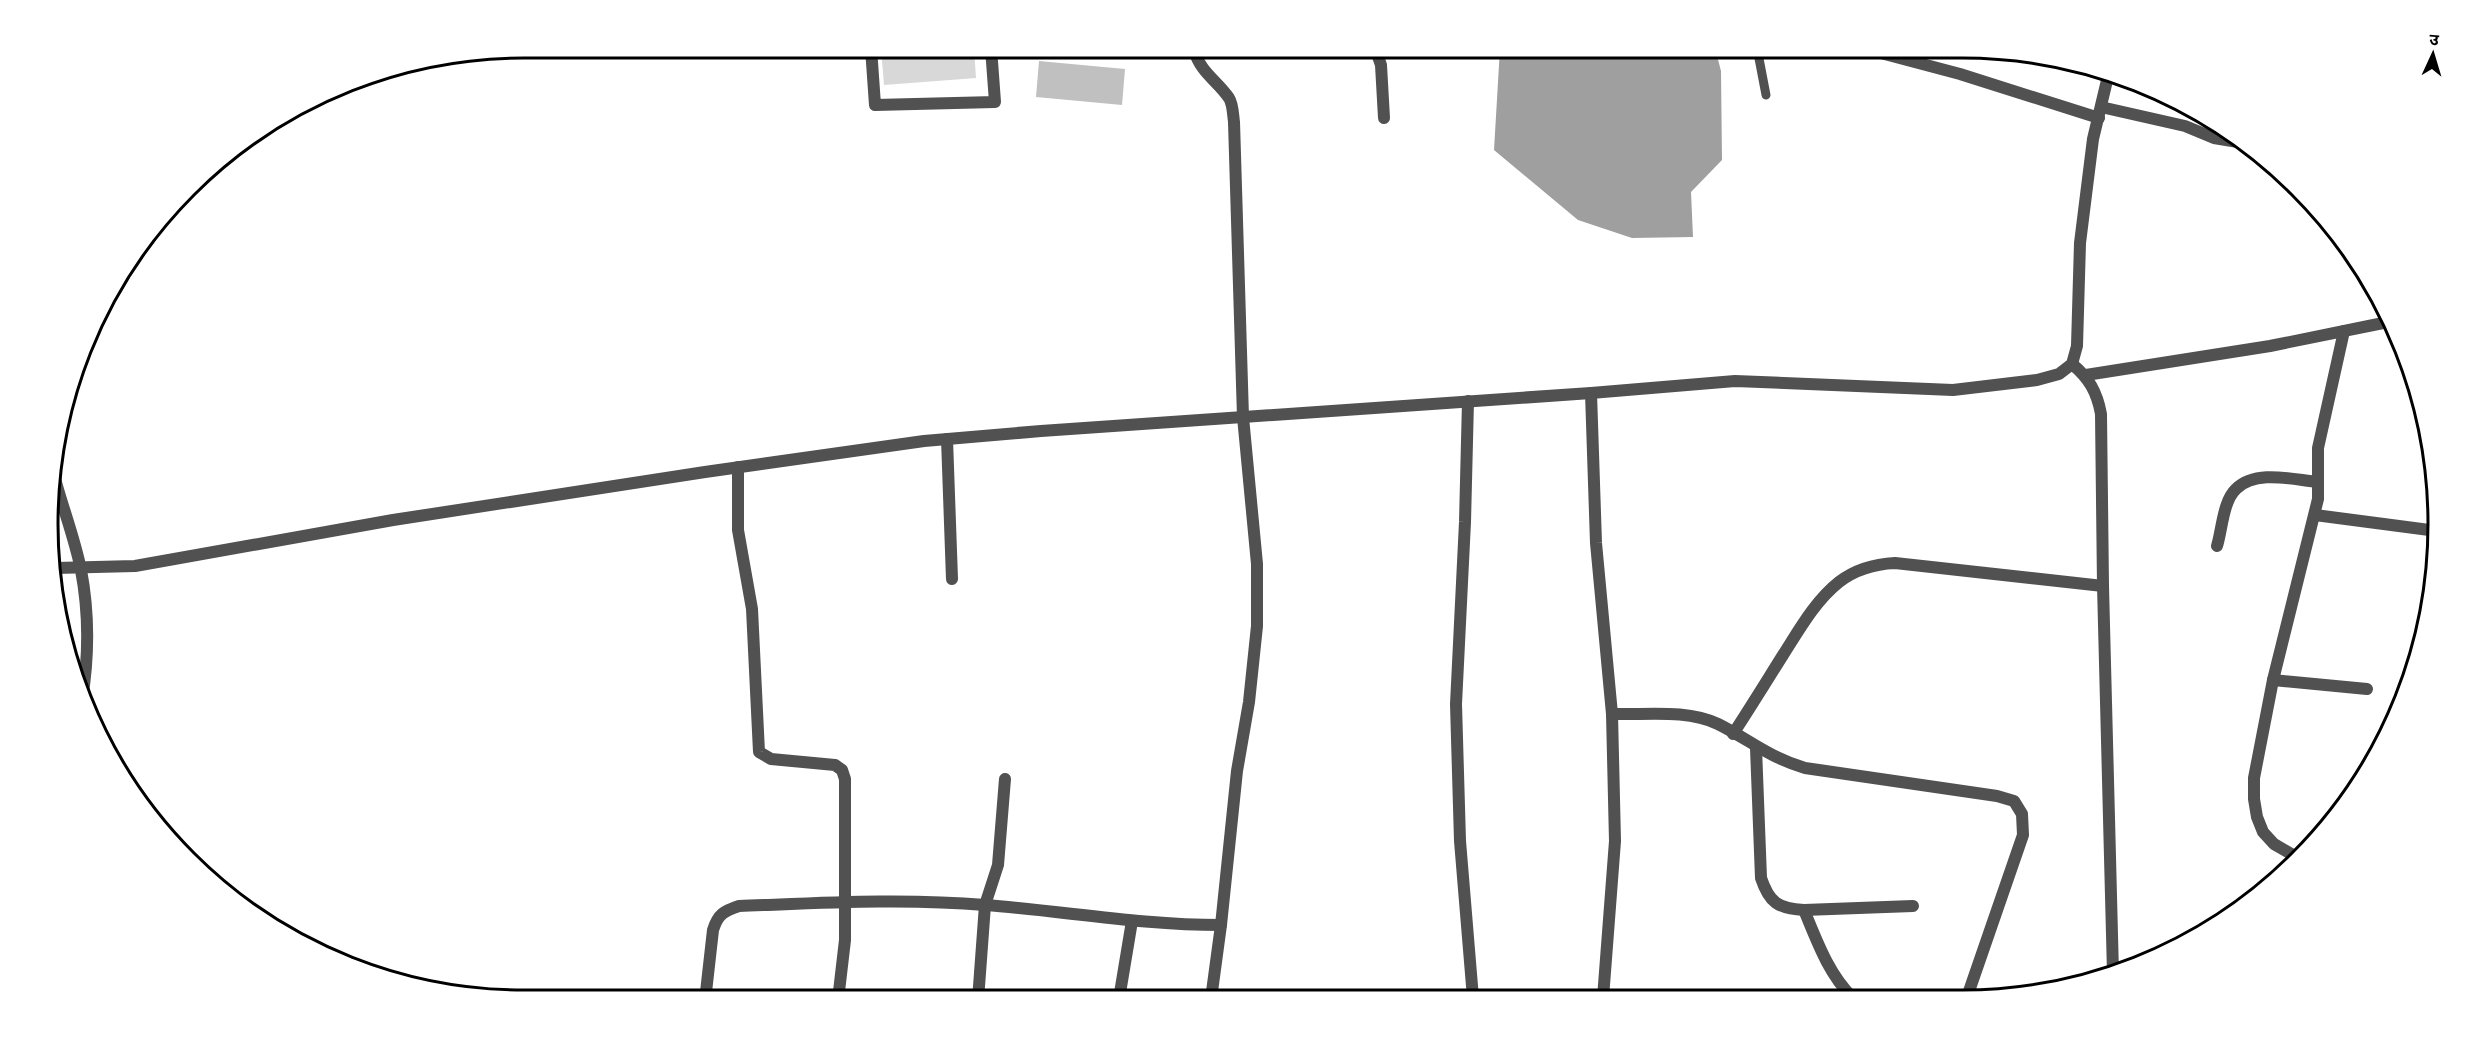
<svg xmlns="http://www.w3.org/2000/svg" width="2487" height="1049" font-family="'Sofia Sans Condensed','Noto Sans Devanagari',sans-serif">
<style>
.green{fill:#d8d8d8}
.water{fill:#9f9f9f}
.building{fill:#c0c0c0}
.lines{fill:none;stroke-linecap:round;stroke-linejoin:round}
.lane{stroke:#515151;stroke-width:9}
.street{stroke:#515151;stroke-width:12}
.rim{fill:none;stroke:#000;stroke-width:3}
</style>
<rect width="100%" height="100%" fill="#fff"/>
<!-- green -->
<polygon class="green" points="881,48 974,48 976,78 884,85"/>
<!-- water -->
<polygon class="water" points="1500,48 1715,48 1721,71 1722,160 1691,192 1693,237 1632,238 1578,220 1494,150"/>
<!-- building -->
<polygon class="building" points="1039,61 1125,69 1122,105 1036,97"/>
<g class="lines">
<!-- lane -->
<polyline class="lane" points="1757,48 1766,95"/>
<!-- street -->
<g class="street">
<polyline points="871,48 875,105 995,102 991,48"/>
<path d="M 1193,48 C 1202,75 1215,78 1229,98 C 1233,104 1233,115 1234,122 L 1243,417 L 1257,564 L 1257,626 L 1249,702 L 1237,771 L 1221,925 L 1211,999"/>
<polyline points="1375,48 1381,65 1384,118"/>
<polyline points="1862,48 1960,74 2099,118"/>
<polyline points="2101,107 2185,126 2214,138 2244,143"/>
<path d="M 2072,364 C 2089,378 2097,392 2101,414 L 2103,586 L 2113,973"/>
<polyline points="2086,375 2270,346 2393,321"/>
<polyline points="1591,393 1596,543 1612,714 1615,841 1603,998"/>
<polyline points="1468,401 1465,522 1456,704 1460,841 1473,998"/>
<polyline points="947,439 952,579"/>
<path d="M 52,467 C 60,501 74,535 81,570 C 89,612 89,656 82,699"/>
<polyline points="738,467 738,530 752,609 759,752 771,759 835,765 842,770 845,779 845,940 838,1000"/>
<polyline points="2315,515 2437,531"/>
<path d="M 2217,546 C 2222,530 2223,501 2236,489 C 2256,469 2294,480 2318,482"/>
<polyline points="56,568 135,566 393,520 705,472 924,441 1041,431 1591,393 1735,381 1953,390 2037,380 2059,374 2072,364 2077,346 2080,243 2093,139 2109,72"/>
<polyline points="2273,680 2367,689"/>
<path d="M 1612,714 C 1646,715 1687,709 1718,724 C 1750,740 1768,757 1805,768 L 1997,796 L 2014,801 L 2022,814 L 2023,835 L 1967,997"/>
<path d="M 1733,734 C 1750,708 1766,682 1783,655 C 1799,630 1815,601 1839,582 C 1856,569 1874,564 1895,563 L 2103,586"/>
<path d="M 1756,748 L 1761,878 C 1769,902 1778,909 1804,910 L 1913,906"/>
<polyline points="2298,858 2274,844 2263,832 2257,817 2254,799 2254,778 2273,680 2318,499 2318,448 2344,331"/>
<path d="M 1804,910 C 1817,941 1828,973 1852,997"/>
<polyline points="1119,999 1132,921"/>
<polyline points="978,1000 985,905 998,865 1005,779"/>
<path d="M 705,1001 L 713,930 C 718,914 724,911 739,906 C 821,903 903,898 985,905 C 1064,911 1141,925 1221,925"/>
</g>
</g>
<!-- crop -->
<path d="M0 0H2487V1049H0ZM524 58H1962A466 466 0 0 1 2428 524V524A466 466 0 0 1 1962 990H524A466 466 0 0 1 58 524V524A466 466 0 0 1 524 58Z" fill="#fff" fill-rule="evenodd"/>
<path class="rim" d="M524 58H1962A466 466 0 0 1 2428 524V524A466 466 0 0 1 1962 990H524A466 466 0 0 1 58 524V524A466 466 0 0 1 524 58Z"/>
<!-- north arrow -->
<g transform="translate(2433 54) rotate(4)" stroke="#ffffff" stroke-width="4.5" paint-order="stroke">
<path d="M0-4.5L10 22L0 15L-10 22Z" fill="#000000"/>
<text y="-9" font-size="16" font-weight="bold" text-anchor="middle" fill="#000000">उ</text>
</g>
</svg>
